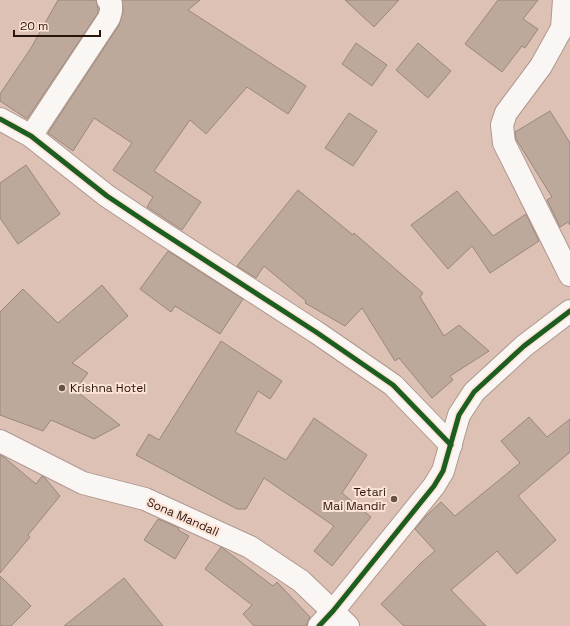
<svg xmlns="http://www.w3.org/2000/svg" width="570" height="626" font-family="'Space Grotesk',sans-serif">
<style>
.building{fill:#bda89c;stroke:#9a877b}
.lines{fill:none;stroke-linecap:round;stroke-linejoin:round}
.street-casing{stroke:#ae988e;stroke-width:24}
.street{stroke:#faf6f4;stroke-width:22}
.cycleway-casing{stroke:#fde2d6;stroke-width:8}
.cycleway{stroke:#1b5e20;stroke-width:5}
.poi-dot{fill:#675248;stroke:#fde2d6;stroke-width:1.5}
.labels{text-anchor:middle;stroke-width:4;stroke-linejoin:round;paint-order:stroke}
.poi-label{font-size:12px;fill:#28160d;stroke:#fde2d6;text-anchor:start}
.street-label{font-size:12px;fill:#28160d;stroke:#fde2d6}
</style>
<rect width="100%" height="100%" fill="#ddc1b5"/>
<!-- building -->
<g class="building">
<polygon points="58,0 96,0 98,9 98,13 27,119 0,101 0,94 31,48"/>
<polygon points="122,0 200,0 188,10 306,86 288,114 247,87 206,134 190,120 154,171 201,202 182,230 147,207 153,197 113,170 132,143 94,118 73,151 48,133 119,25 123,11"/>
<polygon points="345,0 399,0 374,27"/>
<polygon points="498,0 538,0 523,19 538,29 525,48 522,46 502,72 465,44"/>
<polygon points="356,43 387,65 372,86 342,64"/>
<polygon points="418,43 451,71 428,98 396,70"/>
<polygon points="550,111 570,143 570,225 568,222 560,227 547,200 552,197 516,139 515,132"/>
<polygon points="349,113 377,131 353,166 325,148"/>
<polygon points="26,165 60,214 18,244 0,218 0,183"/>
<polygon points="298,190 353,235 354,233 423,293 420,297 444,336 459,325 489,351 450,376 453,380 432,398 399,358 395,361 362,308 345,326 305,303 306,301 264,266 256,278 237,266"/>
<polygon points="457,191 493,236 526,214 539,241 490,273 472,246 448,269 411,225"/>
<polygon points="168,251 243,299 220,334 175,306 171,312 140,289"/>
<polygon points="102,285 128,316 72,363 88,373 75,390 120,425 94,439 51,420 43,431 0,415 0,312 23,289 58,323"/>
<polygon points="221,341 282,381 270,399 258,391 235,432 286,460 314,418 367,455 342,493 371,517 332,566 314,551 334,526 264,478 246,509 237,509 136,455 149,434 159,440"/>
<polygon points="529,417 547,437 570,419 570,452 518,496 556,540 517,574 497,551 451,590 486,626 404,626 381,604 421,563 435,551 415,529 426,516 441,502 455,516 520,463 501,441"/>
<polygon points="0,455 5,458 36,484 42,476 45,478 60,496 28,535 30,537 0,573"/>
<polygon points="158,519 179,528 178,530 189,536 175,559 144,540"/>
<polygon points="221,547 273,586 277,582 310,617 307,623 307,626 254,626 243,614 252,605 205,569"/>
<polygon points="0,576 31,606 11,626 0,626"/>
<polygon points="124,578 163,626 64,626"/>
</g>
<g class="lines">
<defs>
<g id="street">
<polyline points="564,0 562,28 541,66 506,113 502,125 504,143 570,275"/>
<polyline points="0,119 31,136 107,196 152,226 316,332 393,385 451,445"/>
<polyline points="31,136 109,18 111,11 111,4 108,0"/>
<polyline points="0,441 83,483 145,499 250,547 301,581 348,626"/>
<polyline points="319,626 333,611 434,486 443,471 459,415 474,392 524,346 570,311"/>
</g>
</defs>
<!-- street casing -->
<use href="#street" class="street-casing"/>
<!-- street -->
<use href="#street" class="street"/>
<defs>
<g id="cycleway">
<polyline points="0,119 31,136 107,196 152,226 316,332 393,385 451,445"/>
<polyline points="319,626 333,611 434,486 443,471 459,415 474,392 524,346 570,311"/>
</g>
</defs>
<!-- cycleway casing -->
<use href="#cycleway" class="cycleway-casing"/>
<!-- cycleway -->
<use href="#cycleway" class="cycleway"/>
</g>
<!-- markers -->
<g class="poi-dot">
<circle cx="62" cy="388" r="4"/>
<circle cx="394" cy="499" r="4"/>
</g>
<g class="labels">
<!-- poi labels -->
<g class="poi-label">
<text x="70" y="392">Krishna Hotel</text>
<text x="386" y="496" text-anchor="end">Tetari<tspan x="386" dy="14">Mai Mandir</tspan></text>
</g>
<!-- street labels -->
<g class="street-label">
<text transform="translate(183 517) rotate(24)" y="4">Sona Mandali</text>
</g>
</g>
<!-- scale -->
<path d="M14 30v6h86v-6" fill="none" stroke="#28160d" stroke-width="2"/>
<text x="20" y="30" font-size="12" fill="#28160d" stroke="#fde2d6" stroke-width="3" paint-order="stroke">20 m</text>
</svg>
